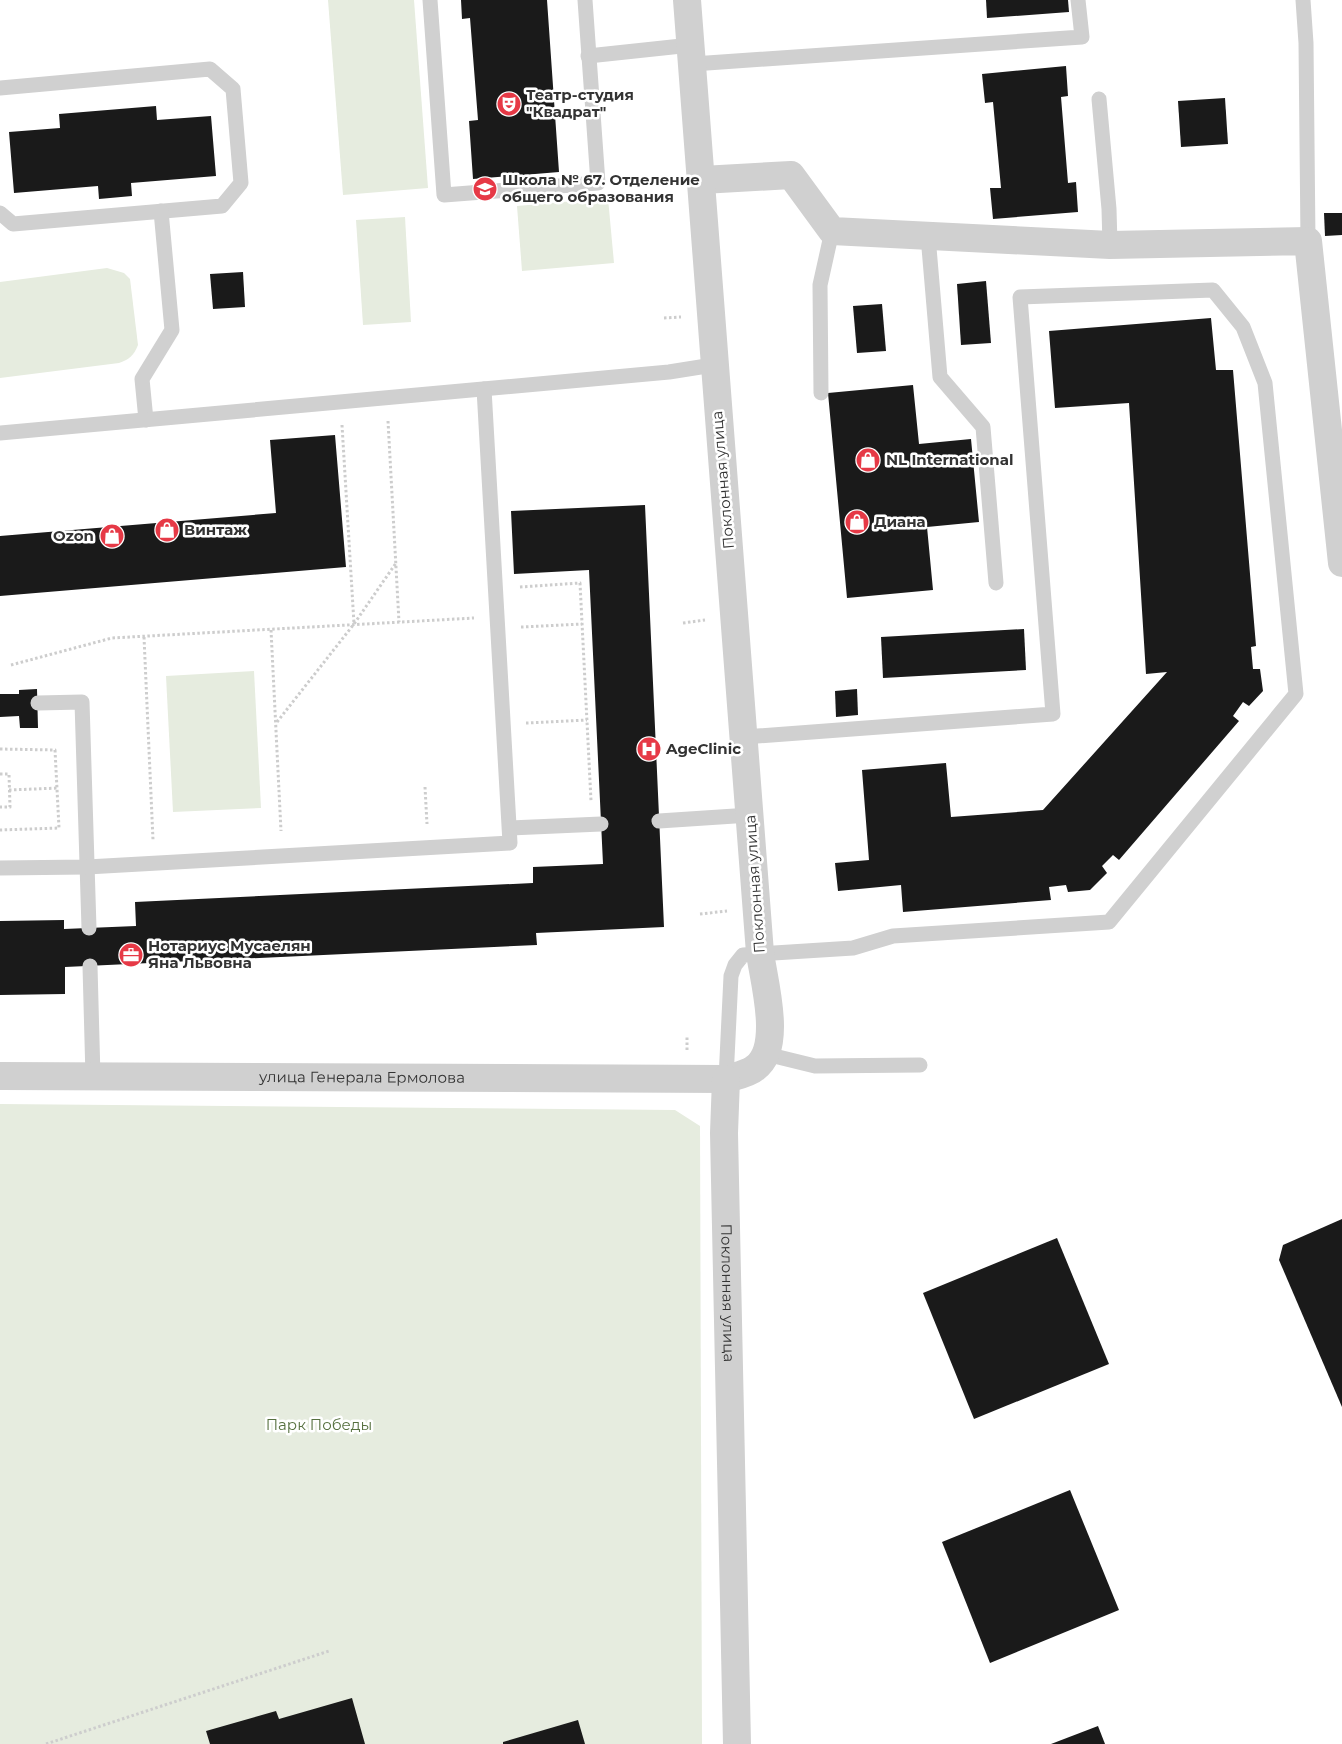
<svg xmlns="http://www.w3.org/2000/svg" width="1342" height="1744" font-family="Montserrat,sans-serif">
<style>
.green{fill:#e6ecdf}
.building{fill:#1a1a1a}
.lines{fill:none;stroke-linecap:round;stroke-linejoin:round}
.path{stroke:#cdcdcd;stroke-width:3;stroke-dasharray:2.5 2.5;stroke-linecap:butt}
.service{stroke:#d0d0d0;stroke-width:15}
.minor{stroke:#d0d0d0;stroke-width:28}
.labels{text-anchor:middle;stroke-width:5;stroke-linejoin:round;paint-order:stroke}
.poi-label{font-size:15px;font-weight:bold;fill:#333;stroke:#fff;text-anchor:start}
.street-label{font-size:15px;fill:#333;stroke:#fff}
.park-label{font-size:15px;fill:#56703f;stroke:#fff}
</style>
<rect width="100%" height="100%" fill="#fff"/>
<!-- green -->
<g class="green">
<polygon points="328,0 414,0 428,188 343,195"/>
<polygon points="608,198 614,263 522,271 517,206"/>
<polygon points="405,217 411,322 363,325 356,220"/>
<path d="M 107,268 L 124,273 L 130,279 L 138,345 C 134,355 130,359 119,363 L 0,378 L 0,282 Z"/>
<polygon points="254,671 261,808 173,812 166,676"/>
<polygon points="0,1104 675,1110 700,1126 702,1744 0,1744"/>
</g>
<!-- building -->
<g class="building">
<polygon points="461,0 547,0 559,172 473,179 469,121 478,120 470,18 462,19"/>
<polygon points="986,0 1068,0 1069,12 987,18"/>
<polygon points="1066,66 1068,96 1061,97 1068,183 1076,182 1078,212 993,219 990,188 1001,188 993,102 985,103 982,74"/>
<polygon points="1225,98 1228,144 1181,147 1178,101"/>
<polygon points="156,106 157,120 211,116 216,176 131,183 132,196 99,199 98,186 14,193 9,132 60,128 59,114"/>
<polygon points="1324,213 1342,213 1342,235 1325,236"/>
<polygon points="243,272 245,307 213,309 210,274"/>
<polygon points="986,281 991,343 961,345 957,284"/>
<polygon points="882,304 886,351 857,353 853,306"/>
<polygon points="1211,318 1216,370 1233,370 1256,646 1251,647 1253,669 1260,669 1263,691 1249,706 1243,702 1233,716 1239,721 1119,860 1113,855 1102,866 1107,873 1090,890 1068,892 1066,885 1049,887 1051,900 903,912 901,885 838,891 835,863 869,860 862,770 946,763 951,817 1043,810 1167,672 1146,674 1129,403 1055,408 1049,331"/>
<polygon points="913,385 919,444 971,439 979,522 927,527 933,590 847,598 828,393"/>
<polygon points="335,435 346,567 0,596 0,536 276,513 270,440"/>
<polygon points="645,505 664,927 536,933 537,945 65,967 65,994 0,995 0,921 64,920 64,929 136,926 135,902 533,883 533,867 603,864 589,570 514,574 511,511"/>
<polygon points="1024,629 1026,670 883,678 881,637"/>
<polygon points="37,689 38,728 20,728 19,716 0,717 0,694 19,694 19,690"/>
<polygon points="857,689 858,715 836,717 835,691"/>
<polygon points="1342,1219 1342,1407 1279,1260 1283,1245"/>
<polygon points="1057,1238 1109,1364 974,1419 923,1293"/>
<polygon points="1070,1490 1119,1610 990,1663 942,1542"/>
<polygon points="352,1698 365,1744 210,1744 206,1731 276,1711 279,1719"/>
<polygon points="578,1720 585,1744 503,1744 503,1742"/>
<polygon points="1098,1726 1105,1744 1051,1744"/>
</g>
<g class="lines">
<!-- path -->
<g class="path">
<polyline points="657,200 673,197"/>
<polyline points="664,318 681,317"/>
<polyline points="388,421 399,622"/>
<polyline points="342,425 354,624"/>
<polyline points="520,587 580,583 591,801"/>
<polyline points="683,623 705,620"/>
<polyline points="521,627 582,624"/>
<polyline points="271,630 281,831"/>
<polyline points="144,637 153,840"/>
<polyline points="11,665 112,638 474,618"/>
<polyline points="277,722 354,624 396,563"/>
<polyline points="526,723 587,720"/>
<polyline points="0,749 55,750 59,828 0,830"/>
<polyline points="0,774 9,774 10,807 0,807"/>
<polyline points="425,787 427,824"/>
<polyline points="9,790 59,788"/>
<polyline points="700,914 727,911"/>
<polyline points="687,1050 687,1036"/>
<polyline points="46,1744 329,1651"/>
</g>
<!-- service -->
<g class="service">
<polyline points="430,0 444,195 598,183 585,0"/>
<polyline points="1303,0 1306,43 1308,241"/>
<polyline points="588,56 691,45"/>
<polyline points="693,64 1082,37 1078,0"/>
<polyline points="0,88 210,69 233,89 241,183 222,206 13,224 0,213"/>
<polyline points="1099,99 1109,209 1110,245"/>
<polyline points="928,236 940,377 983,427 996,583"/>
<polyline points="821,393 820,285 832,231"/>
<polyline points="146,420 142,379 172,330 161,211"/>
<polyline points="0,433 669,372 713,365"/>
<polyline points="38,703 82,702 89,928"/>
<polyline points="659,821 750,815"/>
<polyline points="510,828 601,824"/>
<polyline points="0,868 87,867 510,843 484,389"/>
<polyline points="90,966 93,1077"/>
<polyline points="766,1054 815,1066 920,1065"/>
<polyline points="726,1079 731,976 735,965 743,955 853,948 893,936 1109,922 1296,694 1265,383 1243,327 1213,290 1020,297 1053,714 744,737"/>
</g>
<!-- minor -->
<g class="minor">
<polyline points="702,180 791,175 832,231 1110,245 1308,241 1342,563"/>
<path id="s1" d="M 0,1076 L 726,1079 C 735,1076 748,1074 755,1068 C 783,1048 764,982 760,953 L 687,0"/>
<path id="s2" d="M 726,1079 L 724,1133 L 737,1744"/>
</g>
</g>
<!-- icons -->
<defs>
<symbol id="theatre-disc" viewBox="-11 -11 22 22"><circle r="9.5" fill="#e63946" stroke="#fff"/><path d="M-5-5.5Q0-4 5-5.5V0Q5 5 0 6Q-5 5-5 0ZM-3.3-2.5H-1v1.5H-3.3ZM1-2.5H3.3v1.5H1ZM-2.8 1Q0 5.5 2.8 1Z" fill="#fff"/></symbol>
<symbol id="school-disc" viewBox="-11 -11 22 22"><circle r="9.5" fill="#e63946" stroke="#fff"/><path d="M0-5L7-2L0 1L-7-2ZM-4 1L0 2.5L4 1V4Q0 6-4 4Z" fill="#fff"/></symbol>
<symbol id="shop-disc" viewBox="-11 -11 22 22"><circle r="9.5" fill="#e63946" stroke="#fff"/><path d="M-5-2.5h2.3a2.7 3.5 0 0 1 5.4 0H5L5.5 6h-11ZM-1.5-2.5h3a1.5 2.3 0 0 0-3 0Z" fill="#fff"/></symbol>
<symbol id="hospital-disc" viewBox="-11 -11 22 22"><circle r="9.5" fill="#e63946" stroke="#fff"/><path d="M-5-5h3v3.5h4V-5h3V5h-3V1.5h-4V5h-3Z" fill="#fff"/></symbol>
<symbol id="office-disc" viewBox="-11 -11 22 22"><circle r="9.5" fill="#e63946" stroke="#fff"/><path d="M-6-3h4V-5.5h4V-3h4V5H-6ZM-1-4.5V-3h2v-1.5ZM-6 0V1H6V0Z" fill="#fff"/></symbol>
</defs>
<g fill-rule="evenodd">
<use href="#theatre-disc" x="495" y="90" width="28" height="28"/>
<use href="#school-disc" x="471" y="175" width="28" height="28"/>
<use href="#shop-disc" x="854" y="446" width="28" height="28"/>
<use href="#shop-disc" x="843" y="508" width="28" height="28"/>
<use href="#shop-disc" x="153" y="516" width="28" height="28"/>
<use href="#shop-disc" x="98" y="522" width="28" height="28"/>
<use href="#hospital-disc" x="635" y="735" width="28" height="28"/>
<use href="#office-disc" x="117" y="941" width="28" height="28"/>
</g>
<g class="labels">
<!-- poi labels -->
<g class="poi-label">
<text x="526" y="100">Театр-студия<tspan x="526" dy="17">"Квадрат"</tspan></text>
<text x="502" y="185">Школа № 67. Отделение<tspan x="502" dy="17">общего образования</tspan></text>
<text x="886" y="465">NL International</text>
<text x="874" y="527">Диана</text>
<text x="184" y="535">Винтаж</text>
<text x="94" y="541" text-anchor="end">Ozon</text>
<text x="666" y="754">AgeClinic</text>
<text x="148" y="951">Нотариус Мусаелян<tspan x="148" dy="17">Яна Львовна</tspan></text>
</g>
<!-- street labels -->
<g class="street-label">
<text transform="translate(723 480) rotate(-95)" y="5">Поклонная улица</text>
<text transform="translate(755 884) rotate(-94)" y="5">Поклонная улица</text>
<text dy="5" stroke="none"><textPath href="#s1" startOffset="362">улица Генерала Ермолова</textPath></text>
<text dy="5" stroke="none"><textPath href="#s2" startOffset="214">Поклонная улица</textPath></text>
</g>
<!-- park labels -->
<g class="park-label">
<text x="319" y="1430">Парк Победы</text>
</g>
</g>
</svg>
